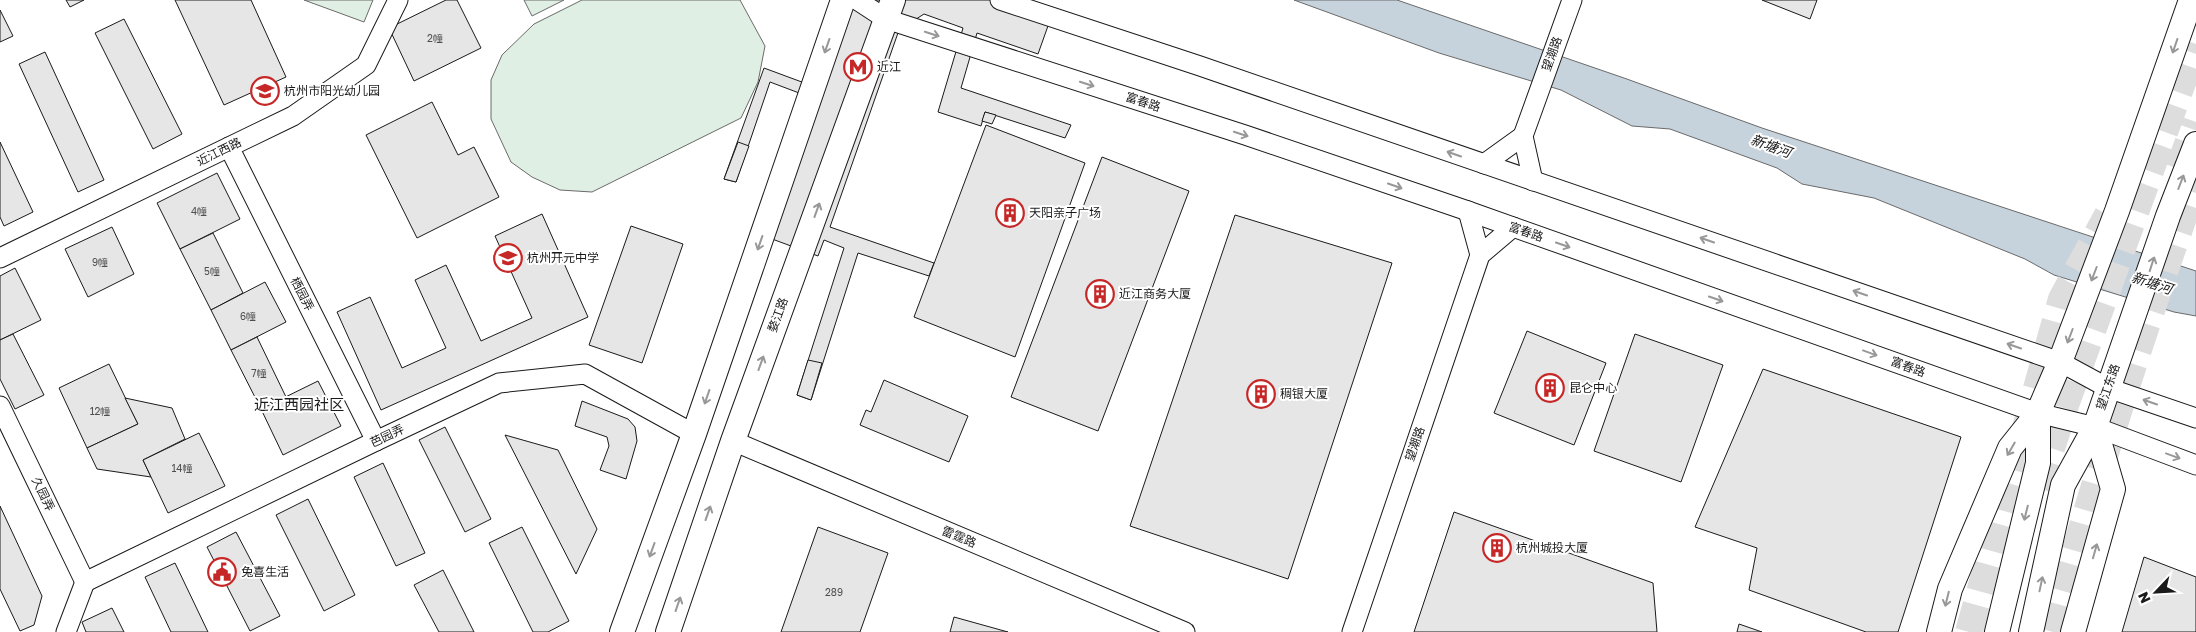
<svg xmlns="http://www.w3.org/2000/svg" width="2196" height="632" font-family="'Golos Text','Noto Sans SC',sans-serif">
<style>
.green{fill:#e0efe3;stroke:#6a6a6a}
.water{fill:#c6d2dc;stroke:#6a6a6a}
.building{fill:#e6e6e6;stroke:#1a1a1a}
.lines{fill:none;stroke-linecap:round;stroke-linejoin:round}
.highway-tunnel{stroke:#ddd;stroke-width:28;stroke-dasharray:28 14;stroke-linecap:butt}
.minor-casing{stroke:#1a1a1a;stroke-width:21}
.major-casing{stroke:#1a1a1a;stroke-width:26}
.minor{stroke:#fff;stroke-width:19}
.major{stroke:#fff;stroke-width:24}
.oneway{stroke:#989898}
.labels{text-anchor:middle;stroke-width:4;stroke-linejoin:round;paint-order:stroke}
.number-label{font-size:10px;fill:#4d4d4d}
.street-label{font-size:12px;fill:#1a1a1a;stroke:#fff}
.poi-label{font-size:12px;fill:#1a1a1a;stroke:#fff;text-anchor:start}
.water-label{font-size:14px;font-style:italic;fill:#1a1a1a;stroke:#fff}
.quarter-label{font-size:15px;fill:#1a1a1a;stroke:#fff}
</style>
<rect width="100%" height="100%" fill="#fff"/>
<!-- green -->
<g class="green">
<polygon points="304,0 373,0 364,22"/>
<polygon points="524,0 564,0 532,16"/>
<polygon points="582,0 740,0 765,46 758,82 741,118 592,192 560,190 532,177 511,162 491,119 491,80 502,55 534,24"/>
</g>
<!-- water -->
<polygon class="water" points="1294,0 1397,0 1624,78 1762,128 2196,271 2196,316 2174,312 2054,275 2025,259 1874,198 1802,184 1777,168 1670,129 1632,126 1561,90 1439,53"/>
<!-- building -->
<g class="building">
<polygon points="66,0 84,0 70,7"/>
<polygon points="175,0 251,0 286,77 224,105"/>
<polygon points="446,0 457,0 481,48 414,81 389,28"/>
<polygon points="836,0 1028,0 1054,9 1038,54 977,33 961,88 1071,125 1065,138 985,112 981,126 938,112 963,28 924,14 899,30 830,227 934,263 929,276 858,253 811,400 797,395 844,248 824,240 818,256 764,236 815,99 770,82 736,182 724,179 764,68 818,88"/>
<polygon points="1762,0 1817,0 1810,19"/>
<polygon points="0,10 13,36 0,42"/>
<polygon points="124,19 182,134 153,149 95,33"/>
<polygon points="45,52 104,180 78,192 19,64"/>
<polygon points="432,102 458,155 474,147 499,197 417,238 366,135"/>
<polygon points="985,112 996,115 992,124 982,121"/>
<polygon points="986,125 1085,163 1015,357 914,317"/>
<polygon points="0,142 33,212 4,226 0,217"/>
<polygon points="738,142 749,146 736,182 724,179"/>
<polygon points="1102,157 1189,191 1098,431 1011,397"/>
<polygon points="217,173 240,219 180,249 157,203"/>
<polygon points="542,214 588,317 381,410 337,312 370,297 402,368 446,348 415,280 446,265 481,341 532,318 495,236"/>
<polygon points="1235,215 1392,263 1288,579 1130,526"/>
<polygon points="631,226 683,244 642,363 589,345"/>
<polygon points="112,227 134,274 88,297 65,249"/>
<polygon points="213,233 243,293 211,310 180,249"/>
<polygon points="15,268 41,320 0,340 0,276"/>
<polygon points="265,282 286,322 231,350 211,310"/>
<polygon points="1527,331 1606,363 1574,445 1494,413"/>
<polygon points="13,334 44,395 15,409 0,379 0,340"/>
<polygon points="1635,334 1723,365 1681,482 1594,451"/>
<polygon points="257,337 286,397 261,409 231,350"/>
<polygon points="808,360 822,363 811,400 797,395"/>
<polygon points="109,364 138,424 87,448 59,388"/>
<polygon points="1763,369 1961,437 1898,632 1866,632 1749,590 1757,548 1695,527"/>
<polygon points="884,380 968,416 949,462 860,425 866,410 871,412"/>
<polygon points="318,381 341,426 283,455 261,409"/>
<polygon points="125,398 172,408 185,439 143,460 151,477 97,469 87,448 138,424"/>
<polygon points="582,401 628,419 635,427 637,441 626,479 600,470 609,446 607,437 575,426"/>
<polygon points="445,427 491,519 465,532 419,440"/>
<polygon points="199,433 225,486 168,513 143,460"/>
<polygon points="505,435 558,450 597,529 576,574"/>
<polygon points="383,463 425,553 396,566 354,477"/>
<polygon points="308,499 355,595 324,611 276,515"/>
<polygon points="0,506 42,596 34,625 20,631 0,589"/>
<polygon points="1454,512 1653,583 1657,632 1414,632"/>
<polygon points="522,527 569,621 548,632 533,632 489,543"/>
<polygon points="818,527 888,553 860,632 781,632"/>
<polygon points="236,532 280,616 250,631 207,547"/>
<polygon points="2144,557 2196,577 2196,632 2122,632"/>
<polygon points="175,563 208,632 171,632 145,577"/>
<polygon points="443,570 474,632 439,632 414,585"/>
<polygon points="112,608 124,632 86,632 82,622"/>
<polygon points="954,617 1008,632 950,632"/>
<polygon points="1739,624 1762,632 1737,632"/>
</g>
<g class="lines">
<!-- highway-tunnel -->
<g class="highway-tunnel">
<polyline points="2179,169 2196,122"/>
<polyline points="2038,488 2065,405 2196,44"/>
<polyline points="1969,632 2062,299 2108,215"/>
<path d="M 2053,632 C 2095,478 2142,331 2196,181"/>
</g>
<defs>
<g id="minor">
<polyline points="857,0 886,19 1245,135 1468,211 2038,413 2095,427 2196,465"/>
<polyline points="1000,0 1200,66 2060,362 2108,388 2196,418"/>
<polyline points="229,147 376,441"/>
<polyline points="1484,164 1523,136"/>
<polyline points="1533,181 1523,136 1572,0"/>
<polyline points="1468,211 1480,255"/>
<polyline points="0,258 293,116 366,65 398,0"/>
<polyline points="0,406 85,582"/>
<polyline points="733,441 1185,632"/>
<polyline points="85,582 376,441 499,383 585,374 694,434"/>
<polyline points="66,632 85,582"/>
<polyline points="1352,632 1480,255 1513,227"/>
</g>
<g id="major">
<polyline points="622,632 694,434 843,0"/>
<polyline points="668,632 733,441 893,0"/>
<polyline points="1939,632 1950,589 2010,448 2038,413 2060,362 2117,211 2191,0"/>
<polyline points="1997,632 2038,463 2038,413"/>
<polyline points="2031,632 2063,485 2095,427 2168,216 2196,144"/>
<polyline points="2073,632 2113,489 2095,427"/>
</g>
</defs>
<!-- minor casing -->
<use href="#minor" class="minor-casing"/>
<!-- major casing -->
<use href="#major" class="major-casing"/>
<!-- minor -->
<use href="#minor" class="minor"/>
<!-- major -->
<use href="#major" class="major"/>
</g>
<!-- one-way arrows -->
<defs><path id="oneway-shaft" d="M-6 0H5M1.5-3L5.5 0L1.5 3" fill="none" stroke-width="1.6" stroke-linecap="round" stroke-linejoin="round" transform="scale(1.25)"/></defs>
<g class="oneway">
<use href="#oneway-shaft" transform="translate(932 34) rotate(18)"/>
<use href="#oneway-shaft" transform="translate(827 46) rotate(109)"/>
<use href="#oneway-shaft" transform="translate(2175 46) rotate(109)"/>
<use href="#oneway-shaft" transform="translate(1087 84) rotate(18)"/>
<use href="#oneway-shaft" transform="translate(1241 134) rotate(18)"/>
<use href="#oneway-shaft" transform="translate(1454 154) rotate(-161)"/>
<use href="#oneway-shaft" transform="translate(2181 182) rotate(-69)"/>
<use href="#oneway-shaft" transform="translate(1395 186) rotate(19)"/>
<use href="#oneway-shaft" transform="translate(817 210) rotate(-70)"/>
<use href="#oneway-shaft" transform="translate(1707 240) rotate(-161)"/>
<use href="#oneway-shaft" transform="translate(760 243) rotate(109)"/>
<use href="#oneway-shaft" transform="translate(1563 245) rotate(19)"/>
<use href="#oneway-shaft" transform="translate(2152 264) rotate(-72)"/>
<use href="#oneway-shaft" transform="translate(2094 274) rotate(111)"/>
<use href="#oneway-shaft" transform="translate(1860 293) rotate(-161)"/>
<use href="#oneway-shaft" transform="translate(1716 299) rotate(19)"/>
<use href="#oneway-shaft" transform="translate(2070 336) rotate(111)"/>
<use href="#oneway-shaft" transform="translate(2014 346) rotate(-161)"/>
<use href="#oneway-shaft" transform="translate(1870 353) rotate(20)"/>
<use href="#oneway-shaft" transform="translate(761 363) rotate(-70)"/>
<use href="#oneway-shaft" transform="translate(707 397) rotate(109)"/>
<use href="#oneway-shaft" transform="translate(2150 402) rotate(-161)"/>
<use href="#oneway-shaft" transform="translate(2011 449) rotate(120)"/>
<use href="#oneway-shaft" transform="translate(2173 456) rotate(20)"/>
<use href="#oneway-shaft" transform="translate(708 513) rotate(-71)"/>
<use href="#oneway-shaft" transform="translate(2026 513) rotate(104)"/>
<use href="#oneway-shaft" transform="translate(652 550) rotate(110)"/>
<use href="#oneway-shaft" transform="translate(2095 551) rotate(-74)"/>
<use href="#oneway-shaft" transform="translate(2041 584) rotate(-78)"/>
<use href="#oneway-shaft" transform="translate(1947 599) rotate(104)"/>
<use href="#oneway-shaft" transform="translate(678 604) rotate(-71)"/>
</g>
<!-- icons -->
<defs>
<symbol id="metro-ring" viewBox="-11 -11 22 22"><circle r="9.5" fill="#fff" stroke="#c62828" stroke-width="1.5"/><path d="M-5.5 5V-5H-3L0 0L3-5H5.5V5H3V-.5L0 4L-3-.5V5Z" fill="#c62828"/></symbol>
<symbol id="school-ring" viewBox="-11 -11 22 22"><circle r="9.5" fill="#fff" stroke="#c62828" stroke-width="1.5"/><path d="M0-5L7-2L0 1L-7-2ZM-4 1L0 2.5L4 1V4Q0 6-4 4Z" fill="#c62828"/></symbol>
<symbol id="building-ring" viewBox="-11 -11 22 22"><circle r="9.5" fill="#fff" stroke="#c62828" stroke-width="1.5"/><path d="M-4-6H4V6H1V3H-1V6H-4ZM-2.5-4.3h1.7v1.8h-1.7ZM.8-4.3h1.7v1.8H.8ZM-2.5-1h1.7V.8h-1.7ZM.8-1h1.7V.8H.8Z" fill="#c62828"/></symbol>
<symbol id="civic-ring" viewBox="-11 -11 22 22"><circle r="9.5" fill="#fff" stroke="#c62828" stroke-width="1.5"/><path d="M-.6-6.5H3V-4.5H.6V-3L4-1V1h2V6H-6V1h2V-1L-.6-3ZM-1.2 2.5V6h2.4V2.5Z" fill="#c62828"/></symbol>
</defs>
<g fill-rule="evenodd">
<use href="#metro-ring" x="842" y="51" width="32" height="32"/>
<use href="#school-ring" x="249" y="75" width="32" height="32"/>
<use href="#building-ring" x="994" y="197" width="32" height="32"/>
<use href="#school-ring" x="492" y="242" width="32" height="32"/>
<use href="#building-ring" x="1084" y="278" width="32" height="32"/>
<use href="#building-ring" x="1534" y="372" width="32" height="32"/>
<use href="#building-ring" x="1245" y="378" width="32" height="32"/>
<use href="#building-ring" x="1481" y="532" width="32" height="32"/>
<use href="#civic-ring" x="206" y="556" width="32" height="32"/>
</g>
<g class="labels">
<!-- number labels -->
<g class="number-label">
<text x="435" y="42">2幢</text>
<text x="199" y="215">4幢</text>
<text x="100" y="266">9幢</text>
<text x="212" y="275">5幢</text>
<text x="248" y="320">6幢</text>
<text x="259" y="377">7幢</text>
<text x="100" y="415">12幢</text>
<text x="182" y="472">14幢</text>
<text x="834" y="596">289</text>
</g>
<!-- street labels -->
<g class="street-label">
<text transform="translate(1552 54) rotate(-70)" y="4">望潮路</text>
<text transform="translate(1143 102) rotate(18)" y="4">富春路</text>
<text transform="translate(219 152) rotate(-26)" y="4">近江西路</text>
<text transform="translate(1526 232) rotate(19)" y="4">富春路</text>
<text transform="translate(302 294) rotate(63)" y="4">栖园弄</text>
<text transform="translate(778 315) rotate(-70)" y="4">婺江路</text>
<text transform="translate(1908 367) rotate(20)" y="4">富春路</text>
<text transform="translate(2108 387) rotate(-71)" y="4">望江东路</text>
<text transform="translate(387 436) rotate(-25)" y="4">芭园弄</text>
<text transform="translate(1415 444) rotate(-71)" y="4">望潮路</text>
<text transform="translate(43 494) rotate(64)" y="4">久园弄</text>
<text transform="translate(959 537) rotate(23)" y="4">雷霆路</text>
</g>
<!-- poi labels -->
<g class="poi-label">
<text x="877" y="71">近江</text>
<text x="284" y="95">杭州市阳光幼儿园</text>
<text x="1029" y="217">天阳亲子广场</text>
<text x="527" y="262">杭州开元中学</text>
<text x="1119" y="298">近江商务大厦</text>
<text x="1569" y="392">昆仑中心</text>
<text x="1280" y="398">稠银大厦</text>
<text x="1516" y="552">杭州城投大厦</text>
<text x="241" y="576">兔喜生活</text>
</g>
<!-- water labels -->
<g class="water-label">
<text transform="translate(1771 146) rotate(20)" y="5">新塘河</text>
<text transform="translate(2152 283) rotate(18)" y="5">新塘河</text>
</g>
<!-- quarter labels -->
<g class="quarter-label">
<text x="299" y="410">近江西园社区</text>
</g>
</g>
<!-- north arrow -->
<g transform="translate(2156 592) rotate(245)" stroke="#ffffff" stroke-width="4" paint-order="stroke">
<path d="M0-4L9 19L0 12L-9 19Z" fill="#1a1a1a"/>
<text y="-8" font-size="14" font-weight="bold" text-anchor="middle" fill="#1a1a1a">N</text>
</g>
</svg>
